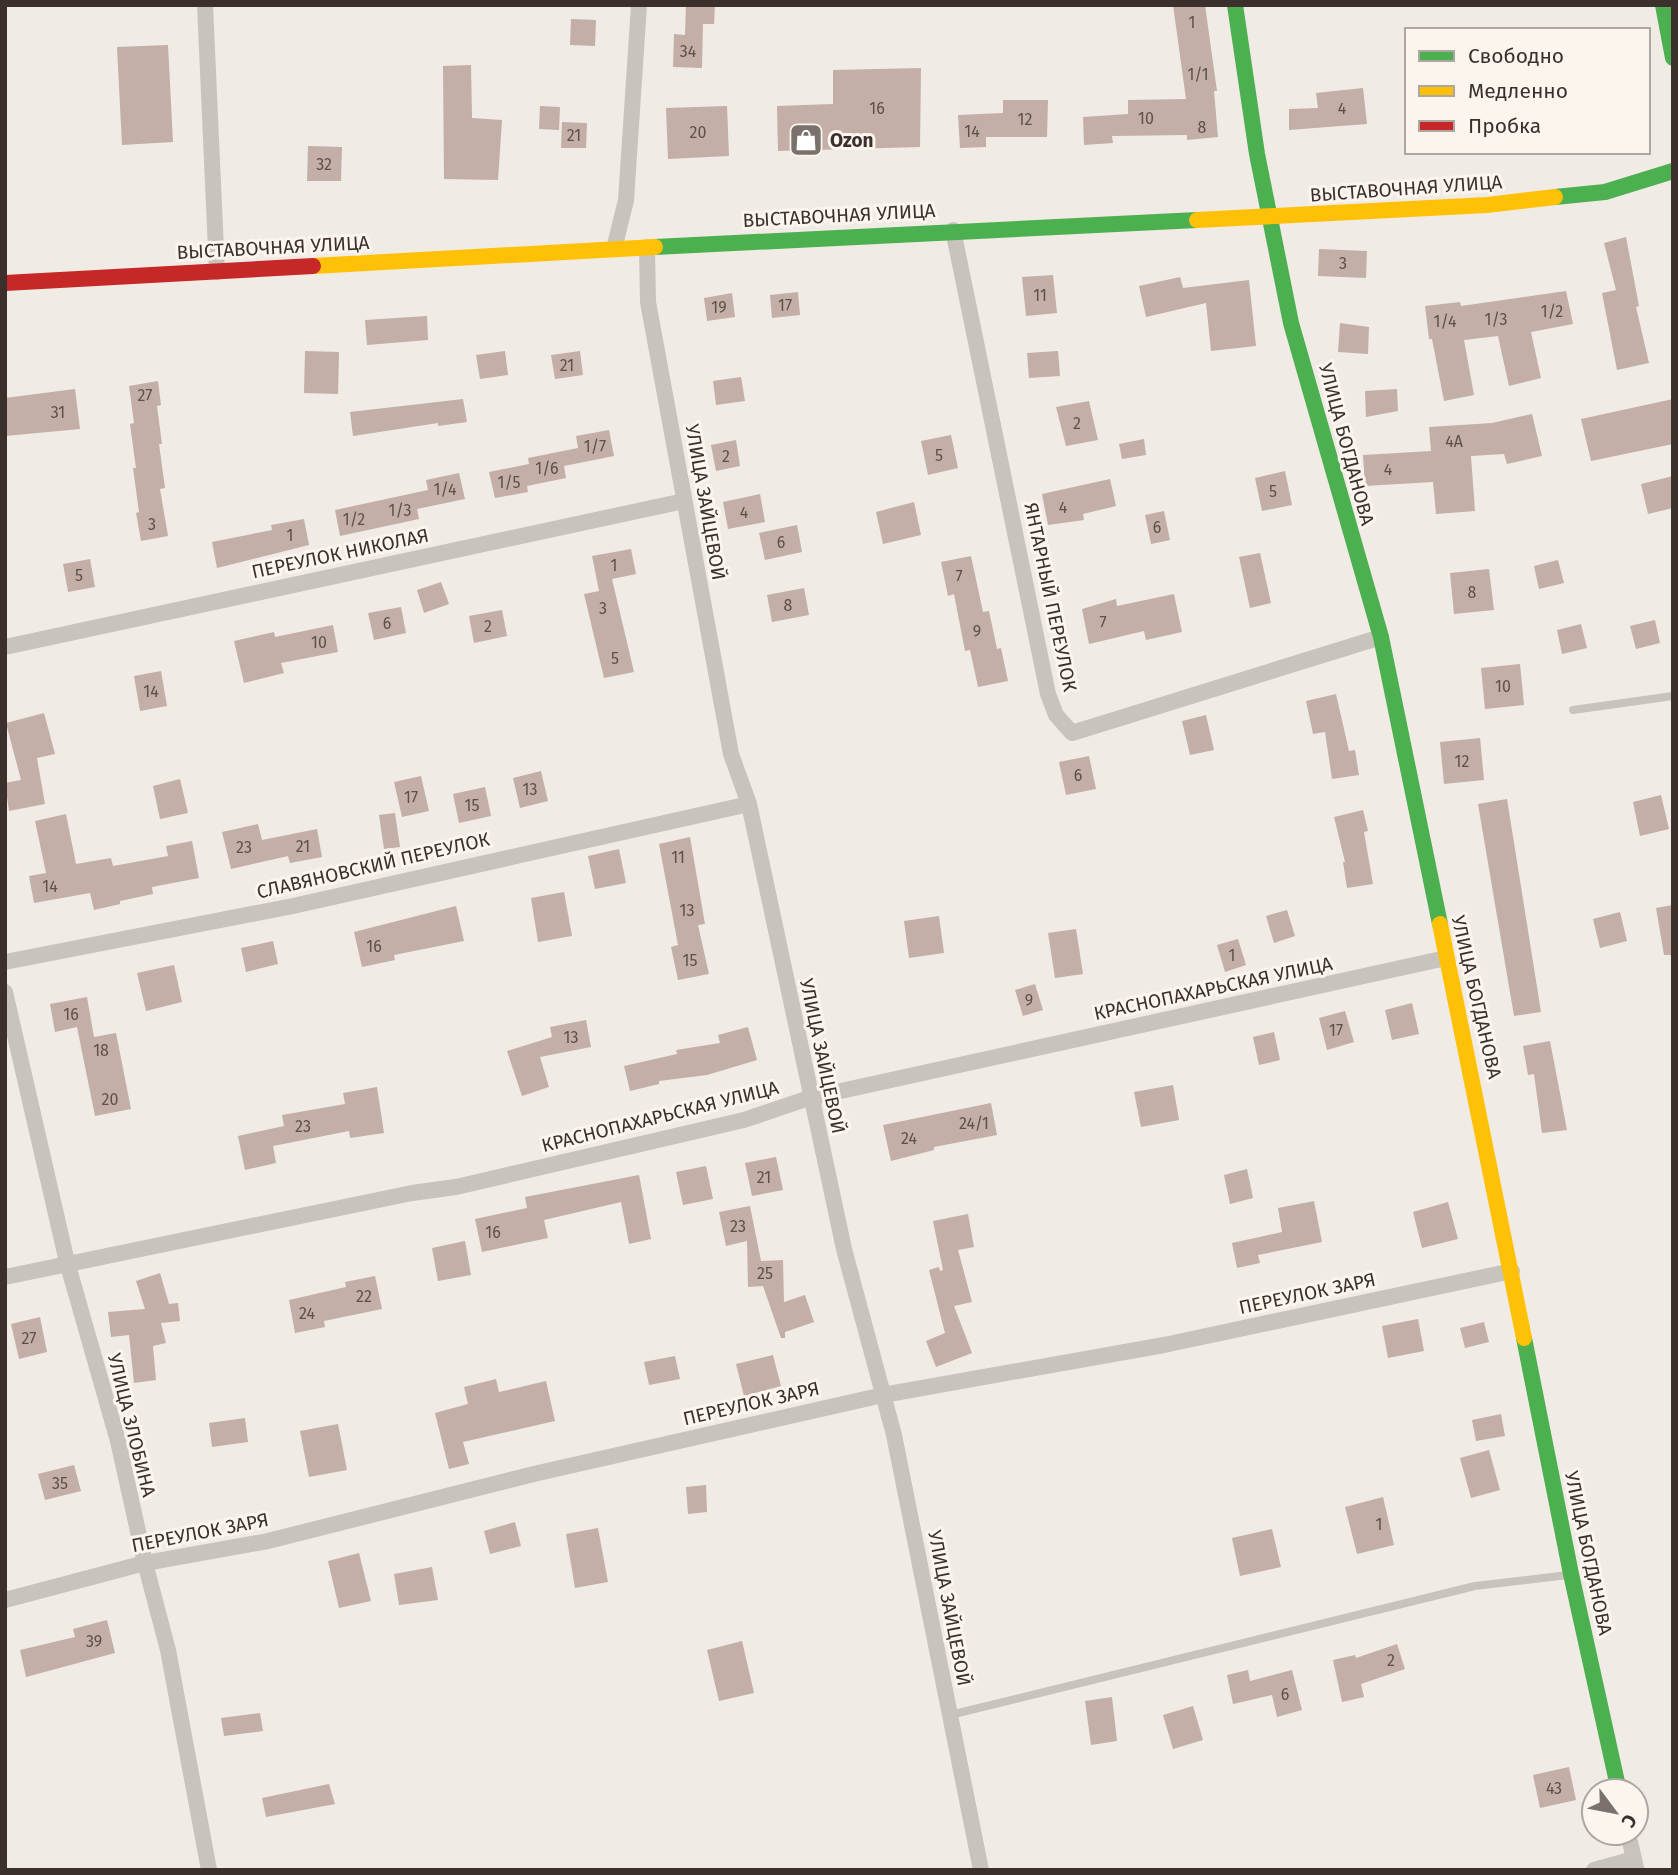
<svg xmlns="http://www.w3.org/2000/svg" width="1678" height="1875" font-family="'Fira Sans',sans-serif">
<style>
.building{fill:#c3afa7}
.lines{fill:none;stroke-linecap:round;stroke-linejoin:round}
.lane{stroke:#c9c3be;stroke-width:8}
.street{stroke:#c9c3be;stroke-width:16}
.fast{stroke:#4caf50;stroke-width:16}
.slow{stroke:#ffc107;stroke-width:16}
.jam{stroke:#c62828;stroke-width:16}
.labels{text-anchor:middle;stroke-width:6;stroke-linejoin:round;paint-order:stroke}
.number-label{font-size:16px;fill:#5d504a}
.poi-label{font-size:19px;font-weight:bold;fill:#3b302b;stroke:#fbf5ee;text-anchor:start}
.street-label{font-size:19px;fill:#3b302b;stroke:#fbf5ee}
</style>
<rect width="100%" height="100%" fill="#f0ebe5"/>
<!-- building -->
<g class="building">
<polygon points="686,5 715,5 714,24 703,24 702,68 673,67 674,34 685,35"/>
<polygon points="1173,5 1205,5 1217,91 1214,91 1218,137 1187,140 1187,135 1112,136 1113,143 1084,145 1083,117 1128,114 1128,100 1186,99"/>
<polygon points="571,19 596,20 595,46 570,45"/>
<polygon points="168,45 173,142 122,145 117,47"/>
<polygon points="471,65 472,118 502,120 498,180 444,179 443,66"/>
<polygon points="921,68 920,147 778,151 777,106 833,104 833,70"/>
<polygon points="1363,88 1367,124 1289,130 1289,109 1318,108 1316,93"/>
<polygon points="1003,100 1048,100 1047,137 986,137 986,147 960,148 958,115 1003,113"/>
<polygon points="540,106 560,107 559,130 539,129"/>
<polygon points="727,106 729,156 668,159 666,108"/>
<polygon points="562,122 587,123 586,148 561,148"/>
<polygon points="308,146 342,147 341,181 307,181"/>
<polygon points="1626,237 1639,306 1636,307 1649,363 1617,370 1602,293 1616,290 1604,243"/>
<polygon points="1319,249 1367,251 1366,278 1318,276"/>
<polygon points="1053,275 1057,313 1026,316 1022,277"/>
<polygon points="1180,277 1183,288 1249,280 1256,346 1211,351 1206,303 1146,317 1139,286"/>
<polygon points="1566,291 1573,324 1531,332 1541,378 1509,386 1498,336 1464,340 1474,395 1444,401 1432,339 1429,339 1425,306 1460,302 1461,306"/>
<polygon points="798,292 800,315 772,318 770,295"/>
<polygon points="732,293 735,317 707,321 704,298"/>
<polygon points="427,316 428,340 367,345 365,320"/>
<polygon points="1340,323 1369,327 1368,354 1338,352"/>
<polygon points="305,351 339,352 338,394 304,393"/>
<polygon points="505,351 508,375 480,379 476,355"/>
<polygon points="580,351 583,375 555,379 551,355"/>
<polygon points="1058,351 1060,376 1029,378 1027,353"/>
<polygon points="741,377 745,401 716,405 713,381"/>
<polygon points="158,381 161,405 157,406 162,444 159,444 165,488 160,489 168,536 141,541 136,513 139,512 133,468 136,468 130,424 134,423 129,386"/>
<polygon points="75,389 80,429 5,436 5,398"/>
<polygon points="1397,389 1398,411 1366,417 1365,391"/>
<polygon points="463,399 467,422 438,426 438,423 353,436 350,412"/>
<polygon points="1673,399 1673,444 1591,461 1581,419"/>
<polygon points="1089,401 1098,440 1066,446 1056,407"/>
<polygon points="1532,414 1542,456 1507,464 1504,454 1471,456 1475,511 1436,514 1433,482 1365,486 1363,455 1431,451 1429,427 1492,423"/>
<polygon points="609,430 614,456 564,466 566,478 527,486 528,492 495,498 489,472 529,464 528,458 578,448 576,436"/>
<polygon points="951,435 958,468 928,475 921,441"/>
<polygon points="1144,439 1146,455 1122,459 1119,444"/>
<polygon points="736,440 740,466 716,471 711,445"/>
<polygon points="1285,471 1292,505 1262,511 1255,478"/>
<polygon points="459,473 465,499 417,509 419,519 340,536 335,510 428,490 426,480"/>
<polygon points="1673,476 1673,508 1648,514 1641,484"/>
<polygon points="1110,479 1116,506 1083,514 1084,520 1048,525 1042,494"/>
<polygon points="760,494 765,522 728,529 723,502"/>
<polygon points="914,502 921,535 883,544 876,512"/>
<polygon points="1164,511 1170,540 1151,544 1145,515"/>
<polygon points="304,519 309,545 217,568 212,542 272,530 271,525"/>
<polygon points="797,525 802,552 765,560 759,533"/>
<polygon points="631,549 636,574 612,579 634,672 604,678 584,594 599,591 592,556"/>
<polygon points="1260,553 1271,603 1250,608 1239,557"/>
<polygon points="971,556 983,612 989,611 997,649 1001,648 1008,681 978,687 970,650 965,651 954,594 948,596 941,562"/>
<polygon points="90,559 95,587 68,592 63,564"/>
<polygon points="1558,560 1564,583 1539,589 1534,566"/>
<polygon points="1489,569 1494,610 1454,614 1450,573"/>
<polygon points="441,582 449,604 424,613 417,590"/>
<polygon points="804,588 809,615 772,622 767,595"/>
<polygon points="1174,594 1182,632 1146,640 1144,631 1089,644 1082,609 1116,599 1117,606"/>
<polygon points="401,607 406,633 374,640 368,613"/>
<polygon points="502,610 507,636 474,643 469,616"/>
<polygon points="1655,620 1660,643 1636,649 1630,626"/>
<polygon points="1581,624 1587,648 1562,654 1557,630"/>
<polygon points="333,625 338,652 281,663 284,673 244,683 234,641 274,632 275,637"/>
<polygon points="1520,664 1524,705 1485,709 1481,668"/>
<polygon points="161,671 167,706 140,711 134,676"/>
<polygon points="1336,694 1349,751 1355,750 1359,775 1332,779 1325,732 1313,734 1306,701"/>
<polygon points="44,713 55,754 37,758 45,804 9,811 5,783 21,780 6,723"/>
<polygon points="1206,715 1214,750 1190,755 1182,721"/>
<polygon points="1480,738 1484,780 1444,784 1440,742"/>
<polygon points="1089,756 1096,789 1066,795 1059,762"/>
<polygon points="541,771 548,801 520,808 513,778"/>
<polygon points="421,776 429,811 402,817 394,782"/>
<polygon points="180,779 188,813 160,819 153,786"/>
<polygon points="485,787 491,816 459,823 453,794"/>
<polygon points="1661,795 1669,829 1640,836 1633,802"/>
<polygon points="1507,799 1541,1012 1514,1016 1478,804"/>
<polygon points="1363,810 1368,831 1364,832 1373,884 1347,888 1343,862 1345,862 1334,817"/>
<polygon points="395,813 400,847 384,849 379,815"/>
<polygon points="66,814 76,864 111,858 113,866 168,856 166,846 192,841 199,878 152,887 153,894 120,901 120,904 94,910 90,893 34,903 29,876 46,873 35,821"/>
<polygon points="258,824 262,840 317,829 322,857 290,863 288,856 231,869 222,832"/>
<polygon points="690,837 705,924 698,925 709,974 678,980 671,947 678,945 659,844"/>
<polygon points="619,849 626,883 595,889 588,856"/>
<polygon points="564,892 572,936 538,942 531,898"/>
<polygon points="1673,905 1673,955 1664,955 1656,908"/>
<polygon points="456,906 464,941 394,955 395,960 362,967 354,932"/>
<polygon points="1287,910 1295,936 1274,943 1266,916"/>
<polygon points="1620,912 1627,941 1600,948 1593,919"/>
<polygon points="939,916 944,953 909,958 904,921"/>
<polygon points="1076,929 1083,974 1055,978 1048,933"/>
<polygon points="1238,939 1246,965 1225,972 1217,945"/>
<polygon points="273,941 278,964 246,972 241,948"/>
<polygon points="174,965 182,1002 146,1011 137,973"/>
<polygon points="1035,984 1043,1010 1023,1016 1015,990"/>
<polygon points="87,997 94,1037 116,1033 131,1109 95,1116 77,1027 55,1032 50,1004"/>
<polygon points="1412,1003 1419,1034 1392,1040 1385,1010"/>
<polygon points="1345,1011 1354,1042 1327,1050 1319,1018"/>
<polygon points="586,1020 591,1047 540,1057 549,1087 522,1096 507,1051 552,1037 550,1027"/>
<polygon points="748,1027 757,1060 707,1075 659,1081 659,1084 630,1091 624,1066 677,1054 676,1050 720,1043 718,1035"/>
<polygon points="1274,1032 1280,1060 1259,1065 1253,1037"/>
<polygon points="1550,1041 1567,1130 1542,1133 1534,1074 1528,1075 1523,1046"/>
<polygon points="1173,1085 1179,1120 1141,1127 1134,1092"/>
<polygon points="377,1087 384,1133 350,1138 349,1131 273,1146 276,1163 245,1170 238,1136 284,1126 282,1115 345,1104 343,1093"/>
<polygon points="991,1103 997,1135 934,1147 934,1150 891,1161 883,1125"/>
<polygon points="776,1157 783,1190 752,1196 745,1163"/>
<polygon points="706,1166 713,1199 683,1205 676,1172"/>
<polygon points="1247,1169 1253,1198 1230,1204 1224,1175"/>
<polygon points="639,1175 651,1239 629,1244 621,1202 544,1220 548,1238 482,1252 475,1219 527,1208 525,1197"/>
<polygon points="1314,1201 1322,1242 1258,1255 1260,1263 1237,1268 1232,1243 1282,1232 1278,1208"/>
<polygon points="1448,1202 1458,1239 1422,1248 1413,1212"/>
<polygon points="750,1206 761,1261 783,1260 784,1302 805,1295 814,1322 785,1332 785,1338 781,1338 763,1286 748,1287 747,1241 726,1246 719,1212"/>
<polygon points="968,1214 974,1247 958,1250 972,1302 954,1306 972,1353 936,1367 926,1341 945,1333 929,1270 939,1267 940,1271 943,1270 933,1221"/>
<polygon points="465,1241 471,1275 438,1281 432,1248"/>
<polygon points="160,1273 169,1304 178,1303 180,1321 161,1323 166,1343 153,1346 156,1380 134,1383 129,1335 111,1337 108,1312 145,1309 136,1281"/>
<polygon points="375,1276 382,1309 324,1321 325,1327 295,1333 289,1300 346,1287 345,1282"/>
<polygon points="40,1317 47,1352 19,1359 11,1324"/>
<polygon points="1418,1319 1424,1351 1388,1358 1382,1326"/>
<polygon points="1484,1322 1489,1342 1465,1348 1460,1328"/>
<polygon points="773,1355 781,1386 744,1396 736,1364"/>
<polygon points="675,1356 680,1379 649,1385 644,1362"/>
<polygon points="496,1379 499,1392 546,1381 555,1421 463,1442 469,1464 449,1469 435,1413 468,1404 464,1387"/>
<polygon points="1501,1414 1505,1436 1476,1441 1472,1420"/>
<polygon points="245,1418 248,1442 212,1447 209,1423"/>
<polygon points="338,1424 347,1470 309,1477 300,1431"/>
<polygon points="1489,1450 1500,1490 1471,1498 1460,1458"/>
<polygon points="74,1465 81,1491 45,1500 38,1474"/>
<polygon points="706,1485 707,1512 688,1514 686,1487"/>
<polygon points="1383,1497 1394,1545 1357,1554 1345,1507"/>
<polygon points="515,1522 521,1546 490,1554 484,1531"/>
<polygon points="598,1528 608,1582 575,1588 566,1534"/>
<polygon points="1272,1529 1281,1567 1240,1576 1232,1538"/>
<polygon points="359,1553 371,1601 339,1608 328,1561"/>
<polygon points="432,1567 438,1600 399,1605 394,1574"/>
<polygon points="107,1620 115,1653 26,1677 20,1650 75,1637 73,1629"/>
<polygon points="742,1641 754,1693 719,1701 707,1650"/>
<polygon points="1397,1644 1405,1669 1361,1684 1364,1697 1342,1702 1333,1660 1355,1655 1356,1658"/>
<polygon points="1248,1670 1250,1681 1292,1670 1302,1710 1277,1717 1272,1695 1233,1704 1227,1675"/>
<polygon points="1112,1697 1117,1741 1091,1745 1085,1701"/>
<polygon points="1193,1706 1203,1740 1173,1749 1163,1715"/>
<polygon points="260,1713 263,1731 224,1736 221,1718"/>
<polygon points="1569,1767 1576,1800 1540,1808 1533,1775"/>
<polygon points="329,1784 335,1804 266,1817 262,1798"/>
</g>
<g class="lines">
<!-- lane -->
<g class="lane">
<polyline points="1573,710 1673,696"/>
<polyline points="950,1715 1475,1586 1568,1575"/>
</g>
<!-- street -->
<g class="street">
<polyline points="205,5 217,272"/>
<polyline points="953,230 1048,694 1056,715 1072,733 1381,637"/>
<polyline points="647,247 648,302 731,754 749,804 844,1249 894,1435 981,1870"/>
<polyline points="614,249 626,200 639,5"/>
<polyline points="5,647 684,501"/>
<polyline points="5,962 293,906 749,804"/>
<polyline points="5,992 67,1262 118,1441 145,1563 168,1650 209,1870"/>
<polyline points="5,1277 412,1193 456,1187 744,1120 809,1098 1446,958"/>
<polyline points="5,1600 145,1563 268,1541 538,1473 883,1395 1164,1345 1512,1271"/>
<polyline points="1628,1833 1636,1868"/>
<polyline points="1594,1870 1634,1859"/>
</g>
<!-- fast -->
<g class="fast">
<polyline points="1235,5 1257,154 1291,323 1381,637 1440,924"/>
<polyline points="1663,5 1673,58"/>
<polyline points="1555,197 1605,192 1673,171"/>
<polyline points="655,247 1197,220"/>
<polyline points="1524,1338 1571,1574 1619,1791"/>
</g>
<!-- slow -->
<g class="slow">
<polyline points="1197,220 1487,205 1555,197"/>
<polyline points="313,266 655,247"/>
<polyline points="1440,924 1524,1338"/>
</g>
<!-- jam -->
<polyline class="jam" points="5,283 313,266"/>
</g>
<!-- icons -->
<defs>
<symbol id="shop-square" viewBox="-11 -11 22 22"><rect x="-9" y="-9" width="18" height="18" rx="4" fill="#7a716c" stroke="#fbf5ee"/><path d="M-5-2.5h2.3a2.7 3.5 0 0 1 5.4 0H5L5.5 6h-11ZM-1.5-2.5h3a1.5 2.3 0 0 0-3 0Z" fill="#fff"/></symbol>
</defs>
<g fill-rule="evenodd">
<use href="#shop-square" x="787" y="121" width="38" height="38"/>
</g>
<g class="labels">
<!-- number labels -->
<g class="number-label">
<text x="1192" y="28">1</text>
<text x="688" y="57">34</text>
<text x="1198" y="80">1/1</text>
<text x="877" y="114">16</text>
<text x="1342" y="114">4</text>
<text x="1146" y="124">10</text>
<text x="1025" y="125">12</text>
<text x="1202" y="133">8</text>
<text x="972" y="137">14</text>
<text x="698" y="138">20</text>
<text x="574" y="141">21</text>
<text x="324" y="170">32</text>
<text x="1343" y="269">3</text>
<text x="1040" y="301">11</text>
<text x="785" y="311">17</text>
<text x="719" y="313">19</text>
<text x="1552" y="317">1/2</text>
<text x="1496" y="325">1/3</text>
<text x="1445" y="327">1/4</text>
<text x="567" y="371">21</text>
<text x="145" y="401">27</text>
<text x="58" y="418">31</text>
<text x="1077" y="429">2</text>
<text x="1454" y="447">4А</text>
<text x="595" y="452">1/7</text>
<text x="939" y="461">5</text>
<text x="726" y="462">2</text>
<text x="547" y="474">1/6</text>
<text x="1388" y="475">4</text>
<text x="509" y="488">1/5</text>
<text x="445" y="495">1/4</text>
<text x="1273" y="497">5</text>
<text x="1063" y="513">4</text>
<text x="400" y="516">1/3</text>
<text x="744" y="518">4</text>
<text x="354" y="525">1/2</text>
<text x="152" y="530">3</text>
<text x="1157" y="533">6</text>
<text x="290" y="541">1</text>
<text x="781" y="548">6</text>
<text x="614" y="571">1</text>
<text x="79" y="581">5</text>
<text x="959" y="582">7</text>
<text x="1472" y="598">8</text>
<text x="788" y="611">8</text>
<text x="603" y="614">3</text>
<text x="1103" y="628">7</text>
<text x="387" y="629">6</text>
<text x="488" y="632">2</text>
<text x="977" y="637">9</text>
<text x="319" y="648">10</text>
<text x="615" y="664">5</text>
<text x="1503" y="692">10</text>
<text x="151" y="697">14</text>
<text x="1462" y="767">12</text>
<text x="1078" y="781">6</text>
<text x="530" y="795">13</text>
<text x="411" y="803">17</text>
<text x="472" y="811">15</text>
<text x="303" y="852">21</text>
<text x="244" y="853">23</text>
<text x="678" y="863">11</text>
<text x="50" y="892">14</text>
<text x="687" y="916">13</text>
<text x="374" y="952">16</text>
<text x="1232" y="961">1</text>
<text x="690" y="966">15</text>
<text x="1029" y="1006">9</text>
<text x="71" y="1020">16</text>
<text x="1336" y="1036">17</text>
<text x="571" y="1043">13</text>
<text x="101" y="1056">18</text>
<text x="110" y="1105">20</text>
<text x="974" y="1129">24/1</text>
<text x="303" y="1132">23</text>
<text x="909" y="1144">24</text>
<text x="764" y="1183">21</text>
<text x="738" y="1232">23</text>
<text x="493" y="1238">16</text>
<text x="765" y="1279">25</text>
<text x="364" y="1302">22</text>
<text x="307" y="1319">24</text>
<text x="29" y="1344">27</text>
<text x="60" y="1489">35</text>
<text x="1379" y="1530">1</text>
<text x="94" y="1647">39</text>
<text x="1391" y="1666">2</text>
<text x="1285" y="1700">6</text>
<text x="1554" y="1794">43</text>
</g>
<!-- poi labels -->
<g class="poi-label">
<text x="830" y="147">Ozon</text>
</g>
<!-- street labels -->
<g class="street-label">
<text transform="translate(1406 188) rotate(-4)" y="7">ВЫСТАВОЧНАЯ УЛИЦА</text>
<text transform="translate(839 215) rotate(-3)" y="7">ВЫСТАВОЧНАЯ УЛИЦА</text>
<text transform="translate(273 247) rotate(-3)" y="7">ВЫСТАВОЧНАЯ УЛИЦА</text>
<text transform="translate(1347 444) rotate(75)" y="7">УЛИЦА БОГДАНОВА</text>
<text transform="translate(706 502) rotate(80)" y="7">УЛИЦА ЗАЙЦЕВОЙ</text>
<text transform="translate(340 553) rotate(-12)" y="7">ПЕРЕУЛОК НИКОЛАЯ</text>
<text transform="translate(1051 597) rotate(78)" y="7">ЯНТАРНЫЙ ПЕРЕУЛОК</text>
<text transform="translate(373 865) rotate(-13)" y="7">СЛАВЯНОВСКИЙ ПЕРЕУЛОК</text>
<text transform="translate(1213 988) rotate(-12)" y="7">КРАСНОПАХАРЬСКАЯ УЛИЦА</text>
<text transform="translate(1477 997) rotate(77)" y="7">УЛИЦА БОГДАНОВА</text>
<text transform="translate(823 1056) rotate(78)" y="7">УЛИЦА ЗАЙЦЕВОЙ</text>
<text transform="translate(660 1116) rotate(-14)" y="7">КРАСНОПАХАРЬСКАЯ УЛИЦА</text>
<text transform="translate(1307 1293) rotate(-12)" y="7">ПЕРЕУЛОК ЗАРЯ</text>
<text transform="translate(751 1403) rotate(-13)" y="7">ПЕРЕУЛОК ЗАРЯ</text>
<text transform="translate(132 1425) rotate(76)" y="7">УЛИЦА ЗЛОБИНА</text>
<text transform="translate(200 1532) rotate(-11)" y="7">ПЕРЕУЛОК ЗАРЯ</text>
<text transform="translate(1589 1553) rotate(78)" y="7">УЛИЦА БОГДАНОВА</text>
<text transform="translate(950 1608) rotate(79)" y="7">УЛИЦА ЗАЙЦЕВОЙ</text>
</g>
</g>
<!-- border -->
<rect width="1678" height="1875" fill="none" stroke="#3b302b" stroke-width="14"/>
<!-- legend -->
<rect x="1405" y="28" width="245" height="126" fill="#fbf5ee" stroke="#aea6a0" stroke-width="2"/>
<rect x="1419" y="51" width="35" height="10" fill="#4caf50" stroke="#aea6a0" stroke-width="2"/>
<text x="1468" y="63" font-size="21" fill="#3b302b">Свободно</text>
<rect x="1419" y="86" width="35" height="10" fill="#ffc107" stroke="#aea6a0" stroke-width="2"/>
<text x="1468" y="98" font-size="21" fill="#3b302b">Медленно</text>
<rect x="1419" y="121" width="35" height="10" fill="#c62828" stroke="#aea6a0" stroke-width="2"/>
<text x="1468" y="133" font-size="21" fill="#3b302b">Пробка</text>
<!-- north arrow -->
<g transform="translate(1615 1812) rotate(122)"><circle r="33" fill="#fbf5ee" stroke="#aea6a0" stroke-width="2"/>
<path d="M0-5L12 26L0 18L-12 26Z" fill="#7a716c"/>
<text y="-10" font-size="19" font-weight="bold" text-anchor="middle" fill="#3b302b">С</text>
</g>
</svg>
